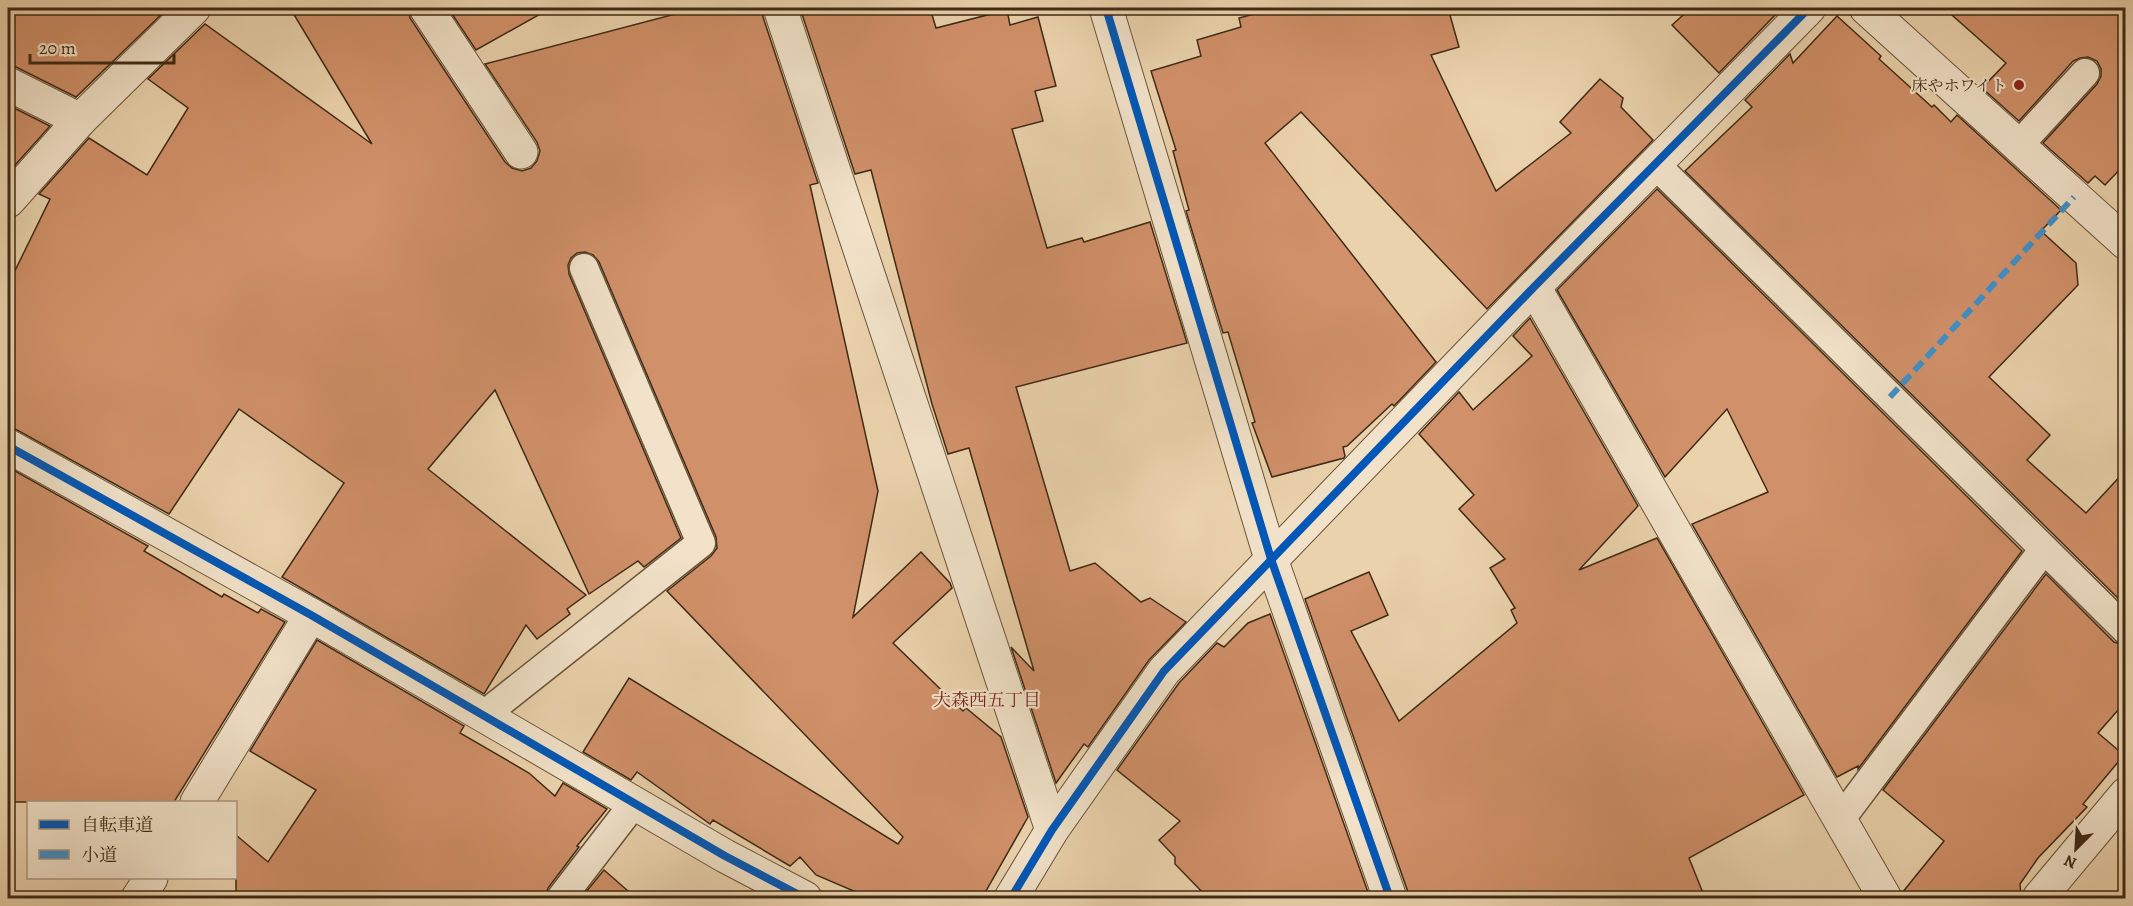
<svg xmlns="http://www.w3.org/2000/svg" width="2133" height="906" font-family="Alegreya,'Noto Serif JP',serif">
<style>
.building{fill:#d09069;stroke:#3f2a15;stroke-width:1.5}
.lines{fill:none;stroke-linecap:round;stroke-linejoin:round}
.lane-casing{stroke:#6a543b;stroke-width:31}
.street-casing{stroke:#6a543b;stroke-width:35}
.lane{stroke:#f1e2c9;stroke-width:28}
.street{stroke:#f1e2c9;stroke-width:33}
.quiet{stroke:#3f90c8;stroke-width:6;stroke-dasharray:12 6;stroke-linecap:butt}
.cycleway-casing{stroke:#f1e2c9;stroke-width:11}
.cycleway{stroke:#0057b8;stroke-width:8}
.poi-dot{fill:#8f2418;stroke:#f1e2c9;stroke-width:2}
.labels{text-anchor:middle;stroke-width:4.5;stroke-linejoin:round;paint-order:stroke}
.poi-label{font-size:16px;fill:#3f2a15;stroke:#f1e2c9;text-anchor:end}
.neighbourhood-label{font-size:18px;fill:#7a1f14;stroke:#f1e2c9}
</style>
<rect width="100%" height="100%" fill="#ead2ac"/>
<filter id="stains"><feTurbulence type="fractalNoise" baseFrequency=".00333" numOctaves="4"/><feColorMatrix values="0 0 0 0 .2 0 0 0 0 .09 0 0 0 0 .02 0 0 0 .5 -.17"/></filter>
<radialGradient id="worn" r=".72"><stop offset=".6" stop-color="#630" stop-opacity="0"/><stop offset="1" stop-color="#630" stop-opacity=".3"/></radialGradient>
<!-- building -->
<g class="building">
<polygon points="8,8 168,8 76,97 16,67 8,65"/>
<polygon points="290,8 408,8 410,18 505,162 512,168 522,171 531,168 537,161 540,151 537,142 485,64 698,8 762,8 762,14 818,183 810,185 878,491 853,617 921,552 950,583 952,588 893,643 963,711 966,708 1001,737 1028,817 982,898 870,898 816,875 800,857 790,866 713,820 710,824 637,772 631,780 583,752 629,678 898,844 903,837 667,591 711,556 717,548 716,537 599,262 593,255 585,252 577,253 571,258 568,265 569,274 681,538 644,567 638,561 589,594 495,390 428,469 586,595 567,609 570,614 537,639 526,625 484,694 282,577 344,483 239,409 169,514 17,430 8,427 8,285 50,199 39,194 89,138 147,175 188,108 148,79 205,24 372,144"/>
<polygon points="448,8 551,8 476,50"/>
<polygon points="800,8 930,8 936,28 1007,10 1010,25 1038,17 1056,86 1035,91 1043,121 1012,129 1047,248 1082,238 1084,242 1150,222 1187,343 1016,387 1070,571 1095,563 1141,602 1150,598 1186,622 1149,660 1088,747 1084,744 1056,783 1011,647 1034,671 969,448 948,454 932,404 871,170 855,174"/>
<polygon points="1277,8 1448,8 1459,47 1431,55 1496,191 1571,133 1560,122 1600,79 1623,98 1621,107 1653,140 1487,309 1301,112 1265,143 1436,362 1394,406 1392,404 1347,446 1343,447 1345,456 1344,458 1272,477 1252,423 1255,422 1228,332 1223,333 1186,211 1189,210 1173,151 1176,150 1151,71 1201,56 1197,40 1241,27 1239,18"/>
<polygon points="1691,8 1775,8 1777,13 1719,73 1672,25"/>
<polygon points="1944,8 2126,8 2126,163 2105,185 2095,176 2088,183 2043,143 2097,84 2101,76 2101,69 2097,61 2088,57 2080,58 2073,61 2019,121 1982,88 2006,63"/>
<polygon points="1837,16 1881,56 1879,59 1932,107 1934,105 1951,122 1957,115 2061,210 2041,231 2076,263 2078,285 1989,377 2050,435 2027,460 2086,513 2126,470 2126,606 1685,171 1752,107 1745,100 1790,54 1793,63"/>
<polygon points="8,105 50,126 8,173"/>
<polygon points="1657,189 2022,551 1858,769 1858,766 1837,777 1692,524 1768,492 1727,409 1665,477 1557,290"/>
<polygon points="1530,318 1638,506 1579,570 1657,538 1804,795 1689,858 1705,898 1408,898 1408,892 1305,599 1369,572 1388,615 1351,631 1399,721 1517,623 1511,610 1515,608 1490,568 1505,559 1459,509 1474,495 1419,434 1459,392 1473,410 1532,356 1513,336"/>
<polygon points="8,467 148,546 144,551 222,597 224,594 258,613 261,609 285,622 174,802 8,802"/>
<polygon points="2046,574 2114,642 2126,646 2126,701 2098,733 2124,755 2083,804 2087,807 2038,858 2020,884 2021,898 1904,898 1902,893 1944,841 1883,790"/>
<polygon points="1270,614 1370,898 1208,898 1175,864 1175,857 1159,840 1180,821 1117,770 1179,683 1217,643 1224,647 1248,623"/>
<polygon points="317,640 464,726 460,733 529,773 555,796 563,783 607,809 577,846 579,847 548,888 545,898 236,898 236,835 268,862 316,790 250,751"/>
<polygon points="604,870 636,898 581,898"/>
</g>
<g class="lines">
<defs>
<g id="lane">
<polyline points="2018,146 2085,73"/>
<polyline points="1655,164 2126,630"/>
<polyline points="484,715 701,543 584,268"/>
<polyline points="1840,820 2044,549"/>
<polyline points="561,898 635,802"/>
</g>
<g id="street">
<polyline points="426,8 521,152"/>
<polyline points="780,8 1052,830"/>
<polyline points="1106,8 1271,559 1390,898"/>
<polyline points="1866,8 2126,243"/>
<polyline points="8,84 80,120"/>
<polyline points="8,201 80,120 194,8"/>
<polyline points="1534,287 1885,898"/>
<polyline points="8,446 311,615 725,856 805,898"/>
<polyline points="197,802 311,615"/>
<polyline points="138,898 151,878"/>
<polyline points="1011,898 1052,830 1164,671 1534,287 1809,8"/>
<polyline points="2039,898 2126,794"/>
</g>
</defs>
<!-- lane casing -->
<use href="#lane" class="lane-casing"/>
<!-- street casing -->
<use href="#street" class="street-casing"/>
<!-- lane -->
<use href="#lane" class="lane"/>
<!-- street -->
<use href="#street" class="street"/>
<!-- quiet -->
<polyline class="quiet" points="1890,397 2074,197"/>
<defs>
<g id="cycleway">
<polyline points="1106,8 1271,559 1390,898"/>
<polyline points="8,446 311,615 725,856 805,898"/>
<polyline points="1011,898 1052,830 1164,671 1534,287 1809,8"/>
</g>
</defs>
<!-- cycleway casing -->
<use href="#cycleway" class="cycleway-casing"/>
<!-- cycleway -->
<use href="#cycleway" class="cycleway"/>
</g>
<!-- markers -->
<circle class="poi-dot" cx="2019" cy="85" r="6"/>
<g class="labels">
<!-- poi labels -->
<g class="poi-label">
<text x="2007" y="91">床やホワイト</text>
</g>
<!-- neighbourhood labels -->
<g class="neighbourhood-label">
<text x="987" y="706">大森西五丁目</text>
</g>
</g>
<!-- margin -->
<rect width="2133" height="906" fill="none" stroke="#ead2ac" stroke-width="30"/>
<rect x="9" y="9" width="2115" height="888" fill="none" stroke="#3f2a15" stroke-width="3"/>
<rect x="15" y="15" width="2103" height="876" fill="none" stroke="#3f2a15" stroke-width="1.5"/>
<!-- legend -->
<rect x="27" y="801" width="210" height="78" fill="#f1e2c9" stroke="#aa9881" stroke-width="1.5"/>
<rect x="39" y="820" width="30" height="9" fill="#0057b8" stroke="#aa9881" stroke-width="1.5"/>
<text x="81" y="831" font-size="18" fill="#3f2a15">自転車道</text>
<rect x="39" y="850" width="30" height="9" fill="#3f90c8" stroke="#aa9881" stroke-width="1.5"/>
<text x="81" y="861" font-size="18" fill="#3f2a15">小道</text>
<!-- north arrow -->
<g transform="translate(2076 849) rotate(204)" stroke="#f1e2c9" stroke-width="4.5" paint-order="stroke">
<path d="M0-4.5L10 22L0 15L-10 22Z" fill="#3f2a15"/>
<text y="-9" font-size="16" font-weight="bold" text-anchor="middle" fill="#3f2a15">N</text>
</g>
<!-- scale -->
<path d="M30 54v9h144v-9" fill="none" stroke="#3f2a15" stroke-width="3"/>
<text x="39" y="54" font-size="18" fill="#3f2a15" stroke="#f1e2c9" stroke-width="4.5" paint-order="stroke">20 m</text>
<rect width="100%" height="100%" filter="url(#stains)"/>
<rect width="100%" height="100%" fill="url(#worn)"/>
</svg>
